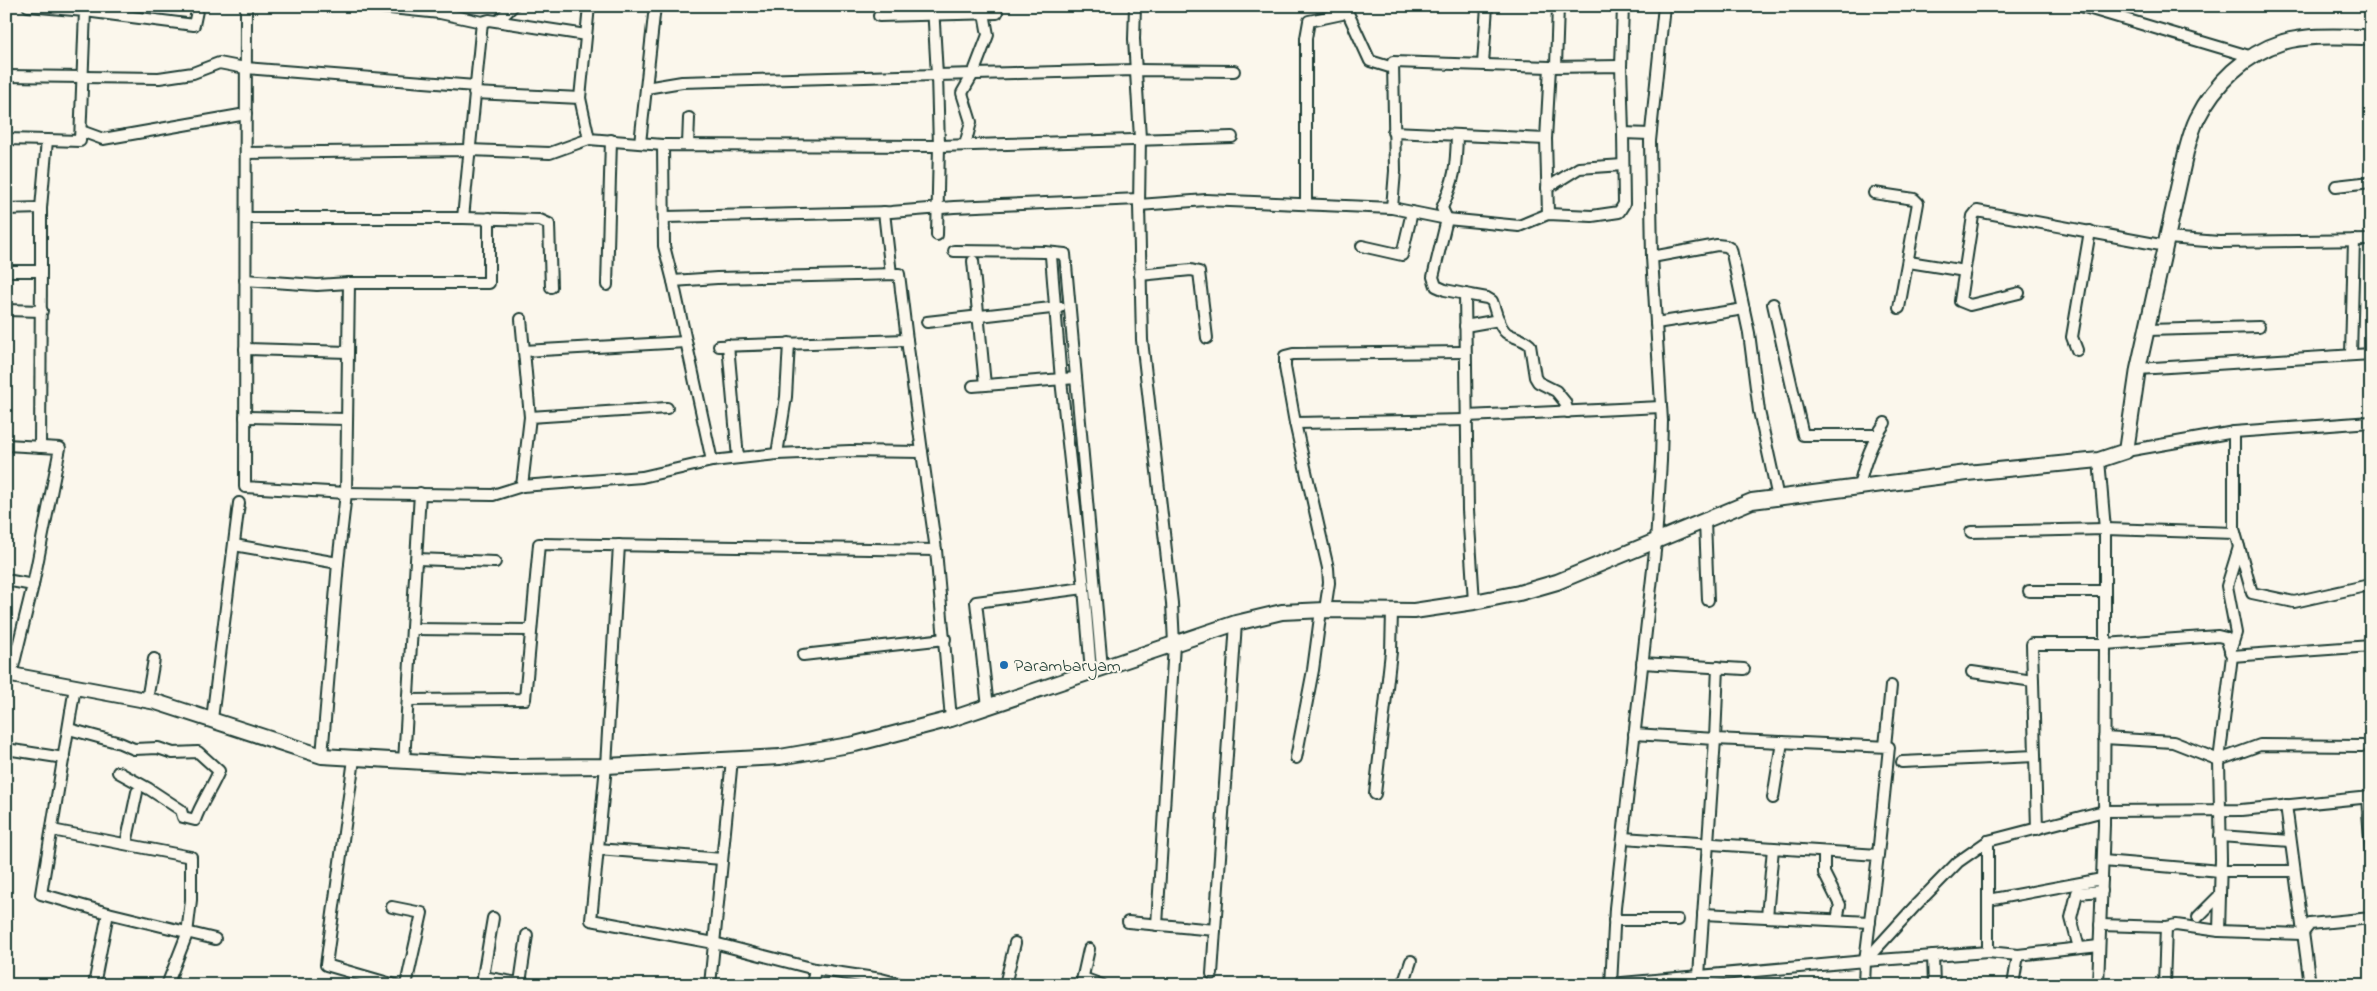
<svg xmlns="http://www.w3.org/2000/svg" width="2377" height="991" font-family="'Indie Flower',sans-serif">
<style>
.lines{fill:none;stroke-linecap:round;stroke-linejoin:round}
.minor-casing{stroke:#1f3d34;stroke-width:14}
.major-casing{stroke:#1f3d34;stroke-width:18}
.minor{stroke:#fbf7ec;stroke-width:10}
.major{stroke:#fbf7ec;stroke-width:14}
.poi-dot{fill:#1f6fb2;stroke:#fbf7ec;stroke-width:2}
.labels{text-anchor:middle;stroke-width:4;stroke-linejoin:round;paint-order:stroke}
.poi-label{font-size:18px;fill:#1f3d34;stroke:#fbf7ec;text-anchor:start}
</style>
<rect width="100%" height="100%" fill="#fbf7ec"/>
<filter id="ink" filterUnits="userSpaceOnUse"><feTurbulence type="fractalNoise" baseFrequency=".02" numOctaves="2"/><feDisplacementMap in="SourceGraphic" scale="10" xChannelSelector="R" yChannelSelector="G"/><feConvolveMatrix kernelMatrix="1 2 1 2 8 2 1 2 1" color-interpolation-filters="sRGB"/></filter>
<g filter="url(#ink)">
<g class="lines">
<defs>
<g id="minor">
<polyline points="28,6 85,11 80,141 47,140"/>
<polyline points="246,6 245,487 346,493 349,283 489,283 489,218"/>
<polyline points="371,6 440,13 482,22 489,20 586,35"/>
<polyline points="1135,6 1134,39 1140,138 1139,205 1142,340 1172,603 1174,644 1157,925"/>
<polyline points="2081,6 2249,56"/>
<polyline points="85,11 194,25 198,6"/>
<polyline points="1347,11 1370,61 1393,68"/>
<polyline points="879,16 997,13"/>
<polyline points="498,21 513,6"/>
<polyline points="1483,64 1487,6"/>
<polyline points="1556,66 1558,6"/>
<polyline points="1621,66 1623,6"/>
<polyline points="6,76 159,78 193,73 219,63 245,68 475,86"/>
<polyline points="646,88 682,82 937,75 933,6"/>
<polyline points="474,93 580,98 589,139 663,145"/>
<polyline points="580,98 589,6"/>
<polyline points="81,131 103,139 246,114"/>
<polyline points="1393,132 1546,139"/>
<path d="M 1457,135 C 1456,168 1455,178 1442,208 L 1447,219 L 1433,277 L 1436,286 L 1445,290 L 1465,294 L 1468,510 L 1474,602"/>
<polyline points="1232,137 939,146 937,75 1135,70 1234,71"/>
<polyline points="6,139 47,140 41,208 41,271 6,271"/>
<polyline points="640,143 655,6"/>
<polyline points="688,145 689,118"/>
<polyline points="965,145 971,122 962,93 973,74 988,35 984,13"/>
<polyline points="246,153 469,150 550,153 589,139"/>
<polyline points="2336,186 2371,182"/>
<polyline points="1547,188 1579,168 1623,165"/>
<polyline points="1874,193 1914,199 1918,203 1899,308"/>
<polyline points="1306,204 1306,38 1309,21 1342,14 1350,6"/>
<polyline points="1139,205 1206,200 1392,208 1395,171 1393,62 1550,67 1621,66 1623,133 1650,134"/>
<polyline points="1392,208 1447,219 1519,226 1548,214 1592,216 1619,212 1624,204 1623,133"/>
<polyline points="6,209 41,208"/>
<polyline points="884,212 891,274"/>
<polyline points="1548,214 1546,139 1550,67"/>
<polyline points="665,217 891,212 954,207 1139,199"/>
<polyline points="246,218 463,218 540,220 549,224 551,287"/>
<polyline points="463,218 482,22"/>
<polyline points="2168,238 2219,242 2371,240"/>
<polyline points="1362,246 1402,255 1412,212"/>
<polyline points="954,251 1045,252 1065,254 1102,668"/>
<polyline points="1652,257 1717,245 1726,246 1731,249 1749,333 1759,411 1778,498"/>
<polyline points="973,261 985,385"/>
<polyline points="1909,262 1965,271"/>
<polyline points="1140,275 1191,270 1199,272 1207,338"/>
<polyline points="245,280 317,285 349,283"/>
<polyline points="673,281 712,461"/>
<polyline points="607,285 611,140"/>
<polyline points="2019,293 1970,305 1960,301 1973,216 1977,211 2166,246"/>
<path d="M 1465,294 L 1487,298 L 1492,301 C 1496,311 1499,329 1508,334 C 1516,338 1523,339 1530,345 L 1535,377 L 1538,382 L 1556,391 L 1565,402 L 1568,412"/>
<polyline points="1773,304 1803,435 1877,435"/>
<polyline points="6,310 42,311"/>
<polyline points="521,319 524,351"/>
<polyline points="927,322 1060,307"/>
<polyline points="1656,323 1744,309"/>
<polyline points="1465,326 1499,320"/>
<polyline points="2147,330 2259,327"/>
<polyline points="907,340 899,274 717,278 673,281 664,246 663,145 939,146 937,235"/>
<polyline points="728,345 738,458"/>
<polyline points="719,346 907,340 922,452"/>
<polyline points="245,349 348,352"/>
<polyline points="2077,350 2072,337 2090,231"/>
<polyline points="2351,355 2354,240"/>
<polyline points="2138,369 2371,354"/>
<polyline points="973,386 1076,378"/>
<polyline points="1467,416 1661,407"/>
<polyline points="245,417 347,419"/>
<polyline points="530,417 667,408"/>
<polyline points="1295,423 1467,420"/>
<polyline points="2234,432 2234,529 2252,593 2294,602 2365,586"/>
<polyline points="6,445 60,448 33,585"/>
<polyline points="40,447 41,271"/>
<polyline points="2126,451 2234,432 2371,422"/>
<polyline points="777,454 786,397 789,343"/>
<polyline points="522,486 642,477 712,461 777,454 850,451 922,452 936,550 951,719"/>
<path d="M 1859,487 C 1864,463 1871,443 1885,423"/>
<polyline points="1705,521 1708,600"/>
<polyline points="1971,532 2105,529 2235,533"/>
<polyline points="234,545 338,563"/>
<polyline points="619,545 606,766 591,920 714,943 815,969 881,979 904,985"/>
<polyline points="417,559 495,562"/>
<polyline points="6,580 33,585 11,675"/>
<polyline points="1084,588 1091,672"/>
<polyline points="2029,591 2105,591"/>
<polyline points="1325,610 1329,583 1328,568 1295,423 1285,367 1285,356 1293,354 1465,352"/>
<polyline points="412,629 530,630"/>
<polyline points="2230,652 2236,633 2227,586 2239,547"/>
<polyline points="803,655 945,639"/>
<polyline points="2232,656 2371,646"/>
<polyline points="1642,663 1744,669"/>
<polyline points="1718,667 1715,739 1889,747 1878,855"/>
<polyline points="1972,672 2033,681"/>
<polyline points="75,687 41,894 108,913 94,985"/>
<polyline points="147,700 154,659"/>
<polyline points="408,700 525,699 539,544 936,550"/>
<polyline points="988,707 976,602 1084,588 1061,380 1051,256"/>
<polyline points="212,719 239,503"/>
<path d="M 69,729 L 120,743 L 134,749 L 158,748 L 173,753 L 198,752 L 219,771 C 212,788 201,803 195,820 L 183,817 L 181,810 L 149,789 L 118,772"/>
<polyline points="1634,734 1715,739 1699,976"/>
<polyline points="2104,738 2173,742 2219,760 2260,745 2362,746"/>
<polyline points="1885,746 1891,686"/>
<polyline points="6,749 64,758"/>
<polyline points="322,756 338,563 346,493 493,495 522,486 530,417 524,351 686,342"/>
<polyline points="1296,758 1313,670 1321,610"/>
<polyline points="354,759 326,965 395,985"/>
<polyline points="404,762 420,493"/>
<polyline points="1902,762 2035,756"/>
<polyline points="1375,794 1391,652 1392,611"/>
<polyline points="2367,797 2371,854"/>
<polyline points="1773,798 1782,742"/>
<polyline points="2286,805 2310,985"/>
<polyline points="2037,829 2032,644 2105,644 2218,636 2226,638 2232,656 2219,760 2221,859 2219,931"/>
<polyline points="52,830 191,857 191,900 187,934 167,985"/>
<polyline points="2220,836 2290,841"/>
<polyline points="1623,838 1878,855 1865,961"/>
<polyline points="126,844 137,792"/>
<polyline points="598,849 722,859"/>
<polyline points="1824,852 1824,873 1840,905 1837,920"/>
<polyline points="2103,861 2220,871 2294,871"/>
<polyline points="1988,900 2102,879"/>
<polyline points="392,907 422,913 406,985"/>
<polyline points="108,913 215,939"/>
<polyline points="1703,914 1870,922"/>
<polyline points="1767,917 1773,848"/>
<polyline points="2198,917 2220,895"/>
<polyline points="1614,920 1678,920"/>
<polyline points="1128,922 1215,930"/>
<polyline points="2100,925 2166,927 2176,925 2219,931 2302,934 2310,924 2371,918"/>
<polyline points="2079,948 2071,918 2077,893 2102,891"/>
<polyline points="1988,952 2018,955 2099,946"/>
<polyline points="1933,956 1934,985"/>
<polyline points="1865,961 1916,905 1958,862 1988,841 2104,811 2241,810 2371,797"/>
<polyline points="1865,961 1988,952 1988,841"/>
<polyline points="1212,974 1236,623"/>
<polyline points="483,977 493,918"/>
<polyline points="1083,978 1102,985"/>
<polyline points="520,983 527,935"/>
<polyline points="1611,984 1865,961 1864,985"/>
<polyline points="482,985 483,977 530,985"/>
<polyline points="710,985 732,759"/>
<polyline points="812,985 815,969"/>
<polyline points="1005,985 1015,943"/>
<polyline points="1081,985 1089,949"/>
<polyline points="1403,985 1411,961"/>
<polyline points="1611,985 1615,908 1656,542 1661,461 1662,421 1652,257 1650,141 1664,6"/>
<polyline points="2013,985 2018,955"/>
<polyline points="2098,985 2104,825 2105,644 2105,529 2099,460"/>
<polyline points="2164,985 2166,927"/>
</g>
<path id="major" d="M 6,674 L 156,702 L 322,756 L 510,767 L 606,766 L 780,757 L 855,744 L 951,719 L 1236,623 L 1282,612 L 1325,610 L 1414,611 L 1474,602 L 1519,593 L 1557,582 L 1752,501 L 1967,473 L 2099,460 L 2126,451 L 2138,369 L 2186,152 C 2189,141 2192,129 2197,119 C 2215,83 2245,54 2283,42 C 2311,34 2342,37 2371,37"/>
</defs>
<!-- minor casing -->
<use href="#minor" class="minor-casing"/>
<!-- major casing -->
<use href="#major" class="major-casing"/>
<!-- minor -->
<use href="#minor" class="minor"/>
<!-- major -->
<use href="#major" class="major"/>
</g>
</g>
<!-- markers -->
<circle class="poi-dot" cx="1004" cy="665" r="5"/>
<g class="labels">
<!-- poi labels -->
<g class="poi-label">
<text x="1014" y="671">Parambaryam</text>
</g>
</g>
<!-- margin -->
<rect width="2377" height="991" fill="none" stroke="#fbf7ec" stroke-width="25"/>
<rect x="12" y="12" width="2352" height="966" fill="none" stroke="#1f3d34" stroke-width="2" filter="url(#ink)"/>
</svg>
